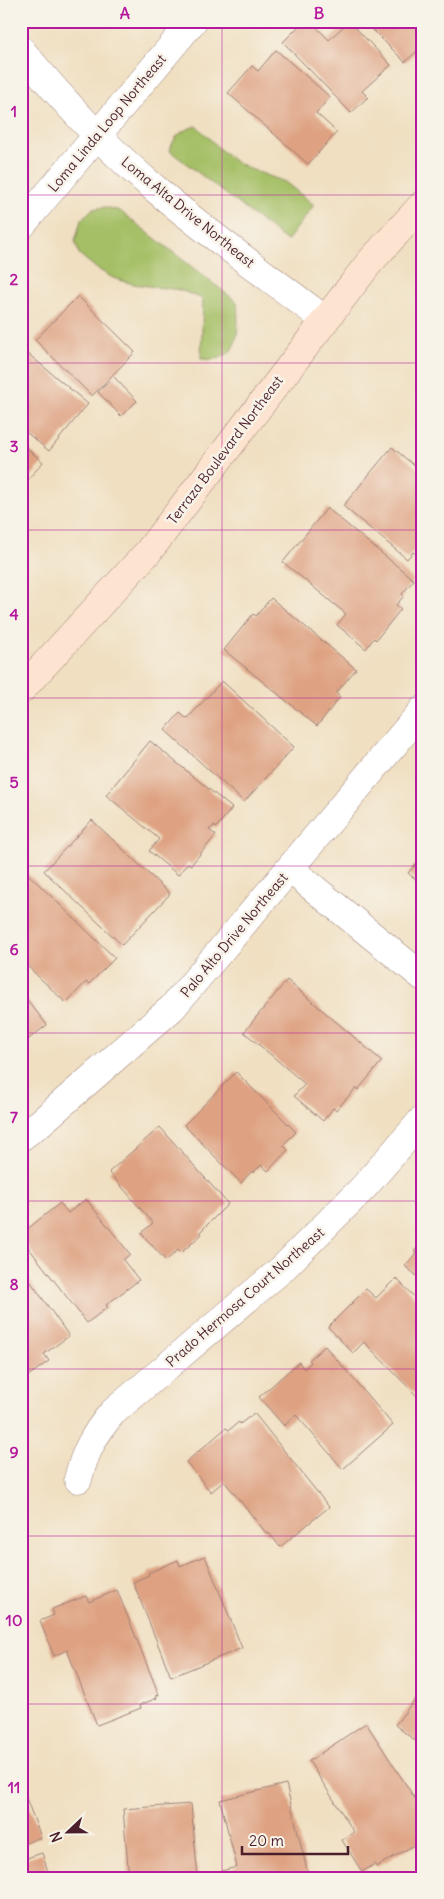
<svg xmlns="http://www.w3.org/2000/svg" width="444" height="1899" font-family="Delius,sans-serif">
<style>
.green{fill:#a4bf65;stroke:#776f48}
.building{fill:#dea282}
.lines{fill:none;stroke-linecap:round;stroke-linejoin:round}
.street-casing{stroke:#9d7f76;stroke-width:29}
.secondary-casing{stroke:#9d7f76;stroke-width:29}
.street{stroke:#fff;stroke-width:28}
.secondary{stroke:#fde4d0;stroke-width:28}
.grid{fill:none;stroke:#b5179e;stroke-width:1;stroke-opacity:0.55}
.labels{text-anchor:middle;stroke-width:5;stroke-linejoin:round;paint-order:stroke}
.street-label{font-size:14px;fill:#4a1f2b;stroke:#f7f3e8}
.neatline{fill:none;stroke:#b5179e;stroke-width:2}
.grid-label{font-size:16px;text-anchor:middle;font-weight:bold;fill:#b5179e}
</style>
<rect width="100%" height="100%" fill="#f7f3e8"/>
<filter id="ink" filterUnits="userSpaceOnUse"><feTurbulence type="fractalNoise" baseFrequency=".02" numOctaves="2"/><feDisplacementMap in="SourceGraphic" scale="10" xChannelSelector="R" yChannelSelector="G"/><feConvolveMatrix kernelMatrix="1 2 1 2 8 2 1 2 1" color-interpolation-filters="sRGB"/></filter>
<filter id="wash" filterUnits="userSpaceOnUse"><feTurbulence type="fractalNoise" baseFrequency=".0096" numOctaves="4" result="noise"/><feDisplacementMap in="SourceGraphic" scale="20" xChannelSelector="R" yChannelSelector="G"/><feGaussianBlur stdDeviation="1.12" result="paint"/><feColorMatrix in="noise" values="0 0 0 0 0 0 0 0 0 0 0 0 0 0 0 0 0 1.4 0 .05"/><feComposite in="paint" operator="in"/></filter>
<g filter="url(#wash)">
<rect width="100%" height="100%" fill="#f0dfc1"/>
<!-- green -->
<g class="green">
<path d="M 197,126 L 222,151 L 233,160 L 250,169 L 285,182 L 314,205 L 287,241 L 170,151 C 173,136 183,129 197,126 Z"/>
<path d="M 105,207 L 120,211 L 237,302 C 239,331 241,364 201,359 L 203,299 L 180,290 L 133,284 L 113,278 L 96,268 L 79,254 L 75,241 L 81,220 L 92,209 Z"/>
</g>
<g id="blocks">
<!-- building -->
<g class="building">
<polygon points="304,21 311,21 329,40 349,21 391,65 362,91 368,97 351,113 283,42"/>
<polygon points="364,21 423,21 423,46 405,62"/>
<polygon points="276,50 330,97 316,113 337,132 308,164 228,93 252,66 258,71"/>
<polygon points="78,296 135,352 92,396 35,340"/>
<polygon points="26,352 88,404 49,451 21,428 21,358"/>
<polygon points="114,377 137,401 121,416 98,392"/>
<polygon points="21,443 43,462 21,488"/>
<polygon points="392,447 423,473 423,559 413,552 407,559 343,506"/>
<polygon points="327,508 414,580 402,594 404,596 396,605 401,609 376,640 374,638 366,649 337,625 346,614 283,562"/>
<polygon points="271,598 356,669 336,693 340,697 317,726 224,650 253,614 256,616"/>
<polygon points="222,681 294,747 244,802 165,730 180,713 187,719"/>
<polygon points="150,741 232,808 216,828 214,826 209,830 216,835 191,865 188,863 178,875 149,851 159,839 106,795"/>
<polygon points="92,820 170,894 122,945 44,871"/>
<polygon points="423,856 423,885 408,873"/>
<polygon points="25,871 115,958 89,984 86,982 66,1003 21,960 21,874"/>
<polygon points="287,980 382,1061 358,1090 356,1088 336,1110 333,1108 323,1121 294,1096 305,1084 244,1032"/>
<polygon points="21,992 47,1025 21,1045"/>
<polygon points="236,1072 296,1132 283,1145 288,1150 268,1171 261,1165 253,1173 252,1171 241,1183 184,1125"/>
<polygon points="160,1127 228,1204 200,1232 202,1234 181,1253 178,1250 166,1261 141,1233 153,1223 109,1172"/>
<polygon points="86,1199 130,1254 123,1260 139,1280 106,1305 108,1307 87,1323 21,1238 21,1234 60,1203 68,1213"/>
<polygon points="423,1242 423,1281 405,1266 416,1253 414,1251"/>
<polygon points="21,1268 69,1336 44,1354 49,1361 21,1381"/>
<polygon points="396,1278 423,1306 423,1395 419,1398 364,1342 353,1353 328,1327 366,1289 376,1298"/>
<polygon points="325,1346 393,1425 343,1469 296,1415 284,1426 259,1397 299,1362 304,1369 311,1362 309,1360"/>
<polygon points="254,1413 329,1507 280,1547 269,1533 267,1534 224,1481 211,1492 186,1462 226,1428 229,1430 239,1422 240,1424"/>
<polygon points="205,1556 242,1648 171,1677 133,1582 149,1575 148,1573 178,1560 180,1566"/>
<polygon points="117,1590 159,1695 156,1696 157,1698 140,1705 141,1708 97,1725 67,1650 54,1656 40,1621 54,1615 52,1609 86,1596 89,1602"/>
<polygon points="423,1689 423,1747 395,1725"/>
<polygon points="366,1723 423,1811 423,1840 376,1867 375,1864 362,1872 342,1840 354,1832 309,1761"/>
<polygon points="286,1784 309,1878 223,1878 221,1871 237,1867 220,1800"/>
<polygon points="21,1785 41,1837 21,1845"/>
<polygon points="191,1804 198,1878 129,1878 123,1809"/>
<polygon points="42,1853 50,1878 21,1878 21,1860"/>
</g>
</g>
</g>
<g filter="url(#ink)">
<use href="#blocks" fill-opacity="0" stroke="#9d7f76" stroke-width="1"/>
<g class="lines">
<defs>
<g id="street">
<path d="M 21,50 C 63,101 108,150 159,192 C 212,237 269,277 325,320"/>
<polyline points="21,226 193,21"/>
<polyline points="290,869 423,977"/>
<polyline points="21,1137 40,1123 172,1008 423,710"/>
<path d="M 78,1479 C 85,1451 94,1435 112,1413 L 282,1269 L 364,1187 L 423,1119"/>
</g>
<polyline id="secondary" points="21,690 148,552 369,263 423,204"/>
</defs>
<!-- street casing -->
<use href="#street" class="street-casing"/>
<!-- secondary casing -->
<use href="#secondary" class="secondary-casing"/>
<!-- street -->
<use href="#street" class="street"/>
<!-- secondary -->
<use href="#secondary" class="secondary"/>
</g>
</g>
<!-- grid -->
<path class="grid" d="M 222,21 L 222,1878M 21,195 L 423,195M 21,363 L 423,363M 21,530 L 423,530M 21,698 L 423,698M 21,866 L 423,866M 21,1033 L 423,1033M 21,1201 L 423,1201M 21,1369 L 423,1369M 21,1536 L 423,1536M 21,1704 L 423,1704"/>
<g class="labels">
<!-- street labels -->
<g class="street-label">
<text transform="translate(107 123) rotate(-50)" y="5">Loma Linda Loop Northeast</text>
<text transform="translate(188 212) rotate(39)" y="5">Loma Alta Drive Northeast</text>
<text transform="translate(225 450) rotate(-53)" y="5">Terraza Boulevard Northeast</text>
<text transform="translate(234 935) rotate(-50)" y="5">Palo Alto Drive Northeast</text>
<text transform="translate(245 1297) rotate(-41)" y="5">Prado Hermosa Court Northeast</text>
</g>
</g>
<!-- margin -->
<rect width="444" height="1899" fill="none" stroke="#f7f3e8" stroke-width="55"/>
<!-- north arrow -->
<g transform="translate(68 1832) rotate(248)" stroke="#f7f3e8" stroke-width="4" paint-order="stroke">
<path d="M0-4L9 19L0 12L-9 19Z" fill="#4a1f2b"/>
<text y="-8" font-size="14" font-weight="bold" text-anchor="middle" fill="#4a1f2b">N</text>
</g>
<!-- scale -->
<path d="M242 1846v8h106v-8" fill="none" stroke="#4a1f2b" stroke-width="2.5"/>
<text x="249" y="1846" font-size="15" fill="#4a1f2b" stroke="#f7f3e8" stroke-width="4" paint-order="stroke">20 m</text>
<rect x="28" y="28" width="388" height="1844" class="neatline"/>
<g class="grid-label">
<text x="125" y="19">A</text>
<text x="319" y="19">B</text>
<text x="14" y="117">1</text>
<text x="14" y="285">2</text>
<text x="14" y="452">3</text>
<text x="14" y="620">4</text>
<text x="14" y="788">5</text>
<text x="14" y="955">6</text>
<text x="14" y="1123">7</text>
<text x="14" y="1290">8</text>
<text x="14" y="1458">9</text>
<text x="14" y="1626">10</text>
<text x="14" y="1793">11</text>
</g>
</svg>
